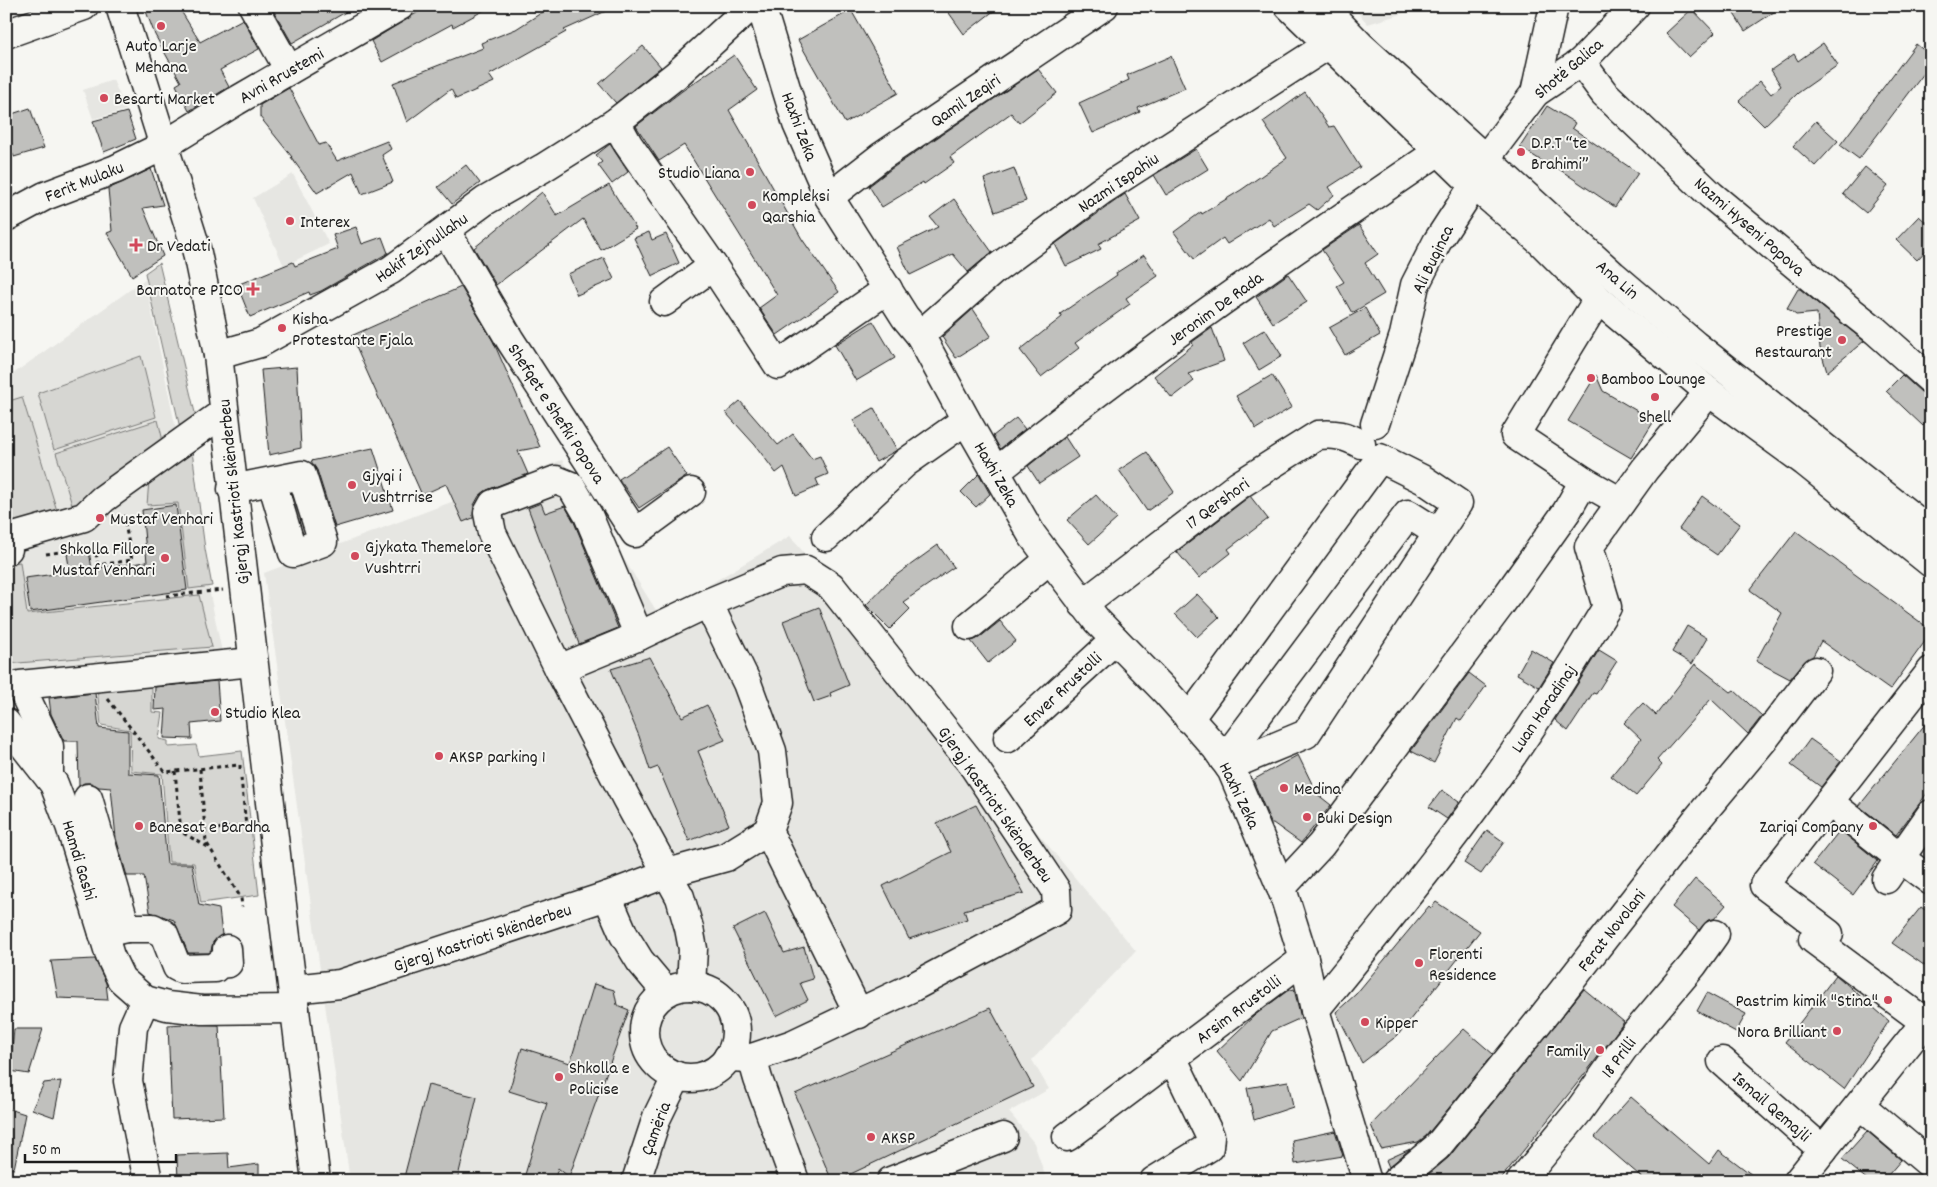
<svg xmlns="http://www.w3.org/2000/svg" width="1937" height="1187" font-family="Dekko,sans-serif">
<style>
.built{fill:#e6e6e2}
.green{fill:#d6d6d2;stroke:#797977}
.building{fill:#c0c0bd;stroke:#1c1c1c}
.lines{fill:none;stroke-linecap:round;stroke-linejoin:round}
.minor-casing{stroke:#1c1c1c;stroke-width:31}
.major-casing{stroke:#1c1c1c;stroke-width:31}
.path{stroke:#1c1c1c;stroke-width:3;stroke-dasharray:4 4;stroke-linecap:butt}
.minor{stroke:#f6f6f2;stroke-width:28}
.major{stroke:#f6f6f2;stroke-width:28}
.poi-dot{fill:#d1495b;stroke:#f6f6f2;stroke-width:2}
.labels{text-anchor:middle;stroke-width:4;stroke-linejoin:round;paint-order:stroke}
.poi-label{font-size:18px;fill:#1c1c1c;stroke:#f6f6f2;text-anchor:start}
.street-label{font-size:18px;fill:#1c1c1c;stroke:#f6f6f2}
</style>
<rect width="100%" height="100%" fill="#f6f6f2"/>
<filter id="ink" filterUnits="userSpaceOnUse"><feTurbulence type="fractalNoise" baseFrequency=".02" numOctaves="2"/><feDisplacementMap in="SourceGraphic" scale="10" xChannelSelector="R" yChannelSelector="G"/><feConvolveMatrix kernelMatrix="1 2 1 2 8 2 1 2 1" color-interpolation-filters="sRGB"/></filter>
<g filter="url(#ink)">
<!-- built -->
<g class="built">
<polygon points="1352,6 1428,6 1368,24"/>
<polygon points="113,80 126,110 93,119 83,90"/>
<polygon points="293,174 329,244 284,266 253,198"/>
<polygon points="145,279 223,657 6,675 6,379"/>
<polygon points="562,460 659,615 790,536 1136,951 1032,1060 1049,1089 1009,1112 1034,1143 1047,1181 350,1181 264,573"/>
</g>
<!-- green -->
<g class="green">
<polygon points="159,263 196,417 180,428 145,273"/>
<polygon points="141,356 156,417 54,450 38,393"/>
<polygon points="22,397 58,514 6,531 6,402"/>
<polygon points="158,420 163,441 73,508 56,453"/>
<polygon points="192,451 205,549 212,586 189,589 178,503 147,505 149,480"/>
<polygon points="20,562 27,614 199,595 212,647 6,664 6,564"/>
<polygon points="152,674 152,712 163,713 159,739 168,741 168,747 196,745 199,756 242,751 259,895 201,903 194,863 169,862 162,774 131,771 130,730 101,725 96,679"/>
</g>
<!-- building -->
<g class="building">
<polygon points="144,6 178,6 200,42 243,19 259,49 220,70 229,87 189,111 176,85 181,82 155,35"/>
<polygon points="271,6 356,6 292,43"/>
<polygon points="428,6 492,6 453,27 452,24 382,62 371,41"/>
<polygon points="552,6 617,6 564,30 566,32 489,75 494,82 456,99 451,89 407,122 393,83 483,48 481,43 516,29"/>
<polygon points="944,6 1000,6 964,34"/>
<polygon points="1729,6 1783,6 1745,31"/>
<polygon points="1692,9 1715,33 1689,57 1666,33"/>
<polygon points="851,10 898,93 845,123 798,40"/>
<polygon points="1823,43 1838,65 1798,93 1764,126 1739,101 1760,81 1771,94 1781,86 1771,70 1794,54 1798,61"/>
<polygon points="1916,44 1931,56 1931,64 1859,159 1840,145"/>
<polygon points="643,46 661,67 616,103 599,84"/>
<polygon points="734,55 757,90 729,110 802,239 839,292 777,335 759,308 777,295 684,145 659,161 636,126 682,91"/>
<polygon points="1171,56 1185,88 1138,108 1140,112 1093,133 1079,103 1129,80 1127,75"/>
<polygon points="1038,69 1057,93 1019,123 1011,113 950,157 954,163 924,184 923,182 882,207 869,186 891,169"/>
<polygon points="289,88 319,145 326,143 337,161 387,141 391,149 382,155 393,182 362,194 353,172 317,193 291,157 292,157 260,117 260,105"/>
<polygon points="1305,92 1329,127 1334,126 1360,167 1329,187 1334,195 1317,210 1309,204 1274,226 1269,218 1227,244 1223,238 1194,259 1174,232 1201,212 1202,214 1241,190 1287,158 1263,122"/>
<polygon points="1547,106 1575,123 1572,128 1638,173 1615,207 1550,163 1548,165 1520,147"/>
<polygon points="30,108 44,148 14,157 13,154 6,157 6,116"/>
<polygon points="127,112 136,139 104,152 93,121"/>
<polygon points="1816,121 1838,141 1815,166 1793,146"/>
<polygon points="610,144 628,172 612,184 598,165 602,162 596,155"/>
<polygon points="1196,149 1208,169 1166,195 1154,175"/>
<polygon points="466,165 480,183 452,204 438,187"/>
<polygon points="1865,167 1888,186 1866,213 1843,194"/>
<polygon points="1014,168 1026,201 995,212 984,179"/>
<polygon points="151,169 163,205 143,208 163,256 132,276 107,233 112,231 108,189"/>
<polygon points="609,185 636,229 601,250 583,219 496,285 474,248 542,192 557,216"/>
<polygon points="1125,194 1140,221 1098,244 1101,249 1066,266 1055,244"/>
<polygon points="954,199 992,252 968,272 953,254 910,275 897,247 938,227 930,217"/>
<polygon points="1919,216 1931,227 1931,245 1917,260 1896,240"/>
<polygon points="1359,225 1378,254 1365,263 1384,294 1352,313 1337,286 1344,282 1322,250"/>
<polygon points="356,227 362,244 382,237 388,253 321,291 310,295 309,292 250,317 237,285 293,262 295,266 338,249 333,235"/>
<polygon points="649,232 652,240 666,234 679,263 652,276 634,238"/>
<polygon points="1144,255 1158,276 1126,298 1130,304 1075,343 1079,348 1041,377 1020,350 1062,317 1060,314 1117,275 1116,273"/>
<polygon points="604,258 614,279 577,295 568,274"/>
<polygon points="1288,274 1307,302 1273,323 1256,297"/>
<polygon points="461,287 493,341 540,447 518,451 528,474 487,490 479,496 474,505 473,518 463,522 446,484 422,495 351,336"/>
<polygon points="1798,289 1800,289 1864,341 1827,372 1820,348 1817,313 1796,315 1787,308"/>
<polygon points="1365,308 1380,335 1345,355 1329,328"/>
<polygon points="973,309 991,336 956,358 942,337"/>
<polygon points="873,321 895,358 856,381 835,345"/>
<polygon points="1212,328 1224,361 1188,374 1194,381 1172,398 1154,376 1193,345 1192,342"/>
<polygon points="1265,329 1282,356 1259,370 1243,343"/>
<polygon points="297,367 301,448 269,455 261,370"/>
<polygon points="1272,375 1292,407 1256,429 1236,396"/>
<polygon points="1596,375 1603,391 1654,421 1631,458 1568,421"/>
<polygon points="1902,375 1921,392 1931,395 1931,418 1923,426 1886,391"/>
<polygon points="740,401 778,445 793,434 812,459 820,456 828,474 816,479 819,486 796,496 784,467 776,473 755,445 726,413"/>
<polygon points="874,408 897,450 876,462 853,420"/>
<polygon points="1016,418 1025,429 1000,449 993,436"/>
<polygon points="1065,437 1078,457 1039,483 1028,466"/>
<polygon points="667,447 687,476 639,508 619,479"/>
<polygon points="373,448 393,510 335,527 317,470 311,461"/>
<polygon points="1147,452 1174,492 1147,511 1119,470"/>
<polygon points="979,474 990,494 976,507 961,492"/>
<polygon points="1096,495 1117,519 1089,544 1067,520"/>
<polygon points="1250,496 1268,519 1228,549 1231,553 1199,578 1177,552"/>
<polygon points="1702,496 1740,524 1717,555 1679,529"/>
<polygon points="541,503 545,513 565,506 574,522 618,628 579,644 528,508"/>
<polygon points="176,505 187,590 30,612 25,578 70,572 67,554 89,551 92,569 147,562 142,510"/>
<polygon points="1796,531 1931,630 1931,633 1890,690 1821,641 1813,656 1804,662 1790,679 1756,661 1782,613 1750,590"/>
<polygon points="938,545 954,567 903,602 910,609 890,629 866,605 891,579"/>
<polygon points="1197,594 1219,617 1197,637 1175,614"/>
<polygon points="819,607 849,685 830,693 831,696 814,702 783,621"/>
<polygon points="1000,621 1016,641 988,663 971,641 979,638"/>
<polygon points="1687,626 1707,638 1692,664 1672,652"/>
<polygon points="1531,649 1554,663 1539,687 1517,674"/>
<polygon points="1599,650 1617,661 1596,694 1593,693 1568,731 1555,720"/>
<polygon points="650,657 682,717 707,705 725,740 698,751 729,825 689,841 658,767 650,770 639,736 611,669"/>
<polygon points="1695,664 1731,692 1734,690 1762,716 1748,734 1711,699 1657,760 1662,765 1636,796 1611,776 1641,739 1624,723 1643,703 1656,715"/>
<polygon points="1469,673 1486,686 1461,721 1457,718 1434,763 1411,751"/>
<polygon points="217,681 220,721 191,724 192,739 164,738 166,709 154,710 155,687"/>
<polygon points="95,693 99,728 128,731 128,773 159,775 167,864 192,864 199,905 219,909 222,935 213,942 211,951 209,953 188,953 174,920 150,912 144,876 127,876 116,838 111,788 99,787 91,783 84,783 79,786 78,741 64,741 51,714 49,698"/>
<polygon points="1931,717 1931,788 1896,835 1859,806"/>
<polygon points="1810,739 1841,761 1821,787 1791,765"/>
<polygon points="1298,755 1317,794 1331,805 1301,843 1273,823 1271,823 1253,780"/>
<polygon points="1442,790 1459,802 1447,819 1429,807"/>
<polygon points="976,805 1024,893 964,910 967,919 909,939 883,886 951,852 937,823"/>
<polygon points="1487,830 1504,842 1481,874 1464,863"/>
<polygon points="1840,830 1878,861 1853,895 1813,864"/>
<polygon points="1695,879 1726,905 1714,919 1708,920 1699,930 1672,907"/>
<polygon points="1436,902 1480,931 1398,1035 1362,1063 1336,1012 1356,994 1429,906 1431,908"/>
<polygon points="1921,907 1931,914 1931,970 1892,943"/>
<polygon points="765,913 784,953 804,947 813,979 800,983 808,1000 776,1016 733,929"/>
<polygon points="95,959 106,983 108,1000 58,998 51,961"/>
<polygon points="1836,975 1889,1021 1844,1089 1785,1042"/>
<polygon points="594,984 614,990 617,1005 629,1010 569,1177 558,1168 554,1181 523,1181 547,1103 509,1091 522,1048 570,1063"/>
<polygon points="1294,989 1301,1018 1272,1031 1242,1081 1217,1051 1255,1015 1287,991"/>
<polygon points="1584,989 1624,1022 1591,1066 1499,1181 1421,1181 1449,1157"/>
<polygon points="1707,993 1746,1014 1736,1032 1697,1011"/>
<polygon points="990,1008 1033,1087 836,1181 832,1181 795,1094"/>
<polygon points="185,1024 219,1025 224,1117 172,1119 168,1025"/>
<polygon points="14,1029 43,1029 29,1074 10,1071"/>
<polygon points="1464,1029 1493,1054 1426,1136 1418,1142 1381,1149 1371,1125"/>
<polygon points="61,1081 54,1117 32,1109 44,1083"/>
<polygon points="1288,1081 1293,1107 1254,1120 1247,1088"/>
<polygon points="428,1085 477,1097 457,1181 403,1181"/>
<polygon points="1631,1097 1709,1164 1719,1150 1760,1181 1646,1181 1595,1137"/>
<polygon points="6,1108 25,1114 14,1169 6,1168"/>
<polygon points="1335,1131 1343,1156 1295,1164 1292,1140"/>
<polygon points="1867,1131 1901,1160 1883,1181 1869,1181 1842,1159"/>
<polygon points="1410,1149 1389,1167 1386,1160"/>
<polygon points="228,1153 229,1168 259,1164 259,1181 178,1181 177,1155"/>
</g>
<g class="lines">
<defs>
<g id="minor">
<polyline points="120,6 196,248 218,355 279,880 316,1181"/>
<polyline points="253,6 289,70"/>
<polyline points="761,6 797,124 829,197 905,317 920,335 966,420 1032,535 1050,559 1097,621 1166,692 1216,748 1232,771 1283,892 1304,959 1315,1010 1367,1181"/>
<polyline points="6,34 84,6"/>
<polyline points="1581,62 1604,93 1711,195 1852,312 1876,331 1931,380"/>
<polyline points="1535,93 1554,6"/>
<polyline points="616,122 628,144 713,266 664,302"/>
<polyline points="829,197 882,156 1104,6"/>
<polyline points="6,217 45,196 116,169 163,146 236,101 400,6"/>
<polyline points="446,231 510,340 635,533 691,492"/>
<polyline points="713,266 778,365 888,289"/>
<polyline points="1598,299 1515,435 1584,481 1621,502"/>
<polyline points="920,335 993,271 1101,191 1328,45"/>
<polyline points="218,355 260,343 391,270 485,201 543,168 616,122 676,75 751,6"/>
<polyline points="1375,424 1404,335 1415,285 1437,242 1474,185 1486,158 1535,93 1581,62 1635,6"/>
<path d="M 996,472 C 1138,357 1289,253 1439,151"/>
<polyline points="232,489 302,475 323,542 293,553 272,482"/>
<polyline points="826,537 905,463 966,420"/>
<polyline points="6,551 8,549 7,539 84,517 103,499 224,412"/>
<path d="M 1083,604 L 1239,485 L 1318,435 C 1335,433 1347,436 1361,444"/>
<polyline points="969,626 1050,559"/>
<polyline points="559,669 492,533 488,513 493,504 556,480 571,486 588,515 639,636"/>
<polyline points="1189,719 1380,458 1424,480 1458,503 1306,734 1229,766"/>
<polyline points="6,723 54,784 70,826 110,956 121,979 145,1000 167,1006 202,1010 295,1009"/>
<polyline points="1008,738 1115,640"/>
<polyline points="1224,760 1408,514 1438,533"/>
<polyline points="49,777 49,746 20,685 253,662"/>
<polyline points="88,798 126,928 103,933"/>
<polyline points="1829,802 1900,858 1886,879"/>
<polyline points="1931,814 1900,858 1931,881"/>
<polyline points="768,831 859,1014"/>
<polyline points="1281,888 1321,845 1374,774 1501,604 1567,511 1584,481"/>
<polyline points="607,896 624,935 640,961 666,992"/>
<polyline points="126,928 153,928 164,934 177,967 181,969 215,968 219,964 228,963 227,949"/>
<polyline points="1829,934 1764,885 1931,671"/>
<polyline points="1813,939 1925,1022"/>
<polyline points="691,986 693,949 689,928 680,897 626,798 559,669 639,636 708,603 782,572 806,570 831,586 972,764 1056,890 1057,910 913,987 793,1044 752,1058 728,1057"/>
<circle cx="690" cy="1032" r="46"/>
<polyline points="293,989 340,984 607,896 668,873 726,857 768,831 778,803 772,751 747,683 708,603"/>
<polyline points="145,1000 133,1027 128,1081 148,1181"/>
<path d="M 1315,1010 C 1389,919 1465,827 1530,729 C 1557,689 1582,648 1607,607 L 1589,547 L 1645,469 L 1709,392"/>
<polyline points="752,1058 758,1079 795,1181"/>
<polyline points="1722,1061 1823,1150"/>
<polyline points="1860,1105 1931,1165"/>
<polyline points="1067,1137 1304,959"/>
<polyline points="636,1181 657,1117 677,1076"/>
<polyline points="891,1181 1003,1137"/>
<polyline points="1154,1181 1209,1147 1210,1136 1173,1059"/>
<polyline points="1396,1181 1437,1147 1537,1024 1694,823 1765,738 1816,671"/>
<polyline points="1521,1181 1578,1112 1628,1042 1693,965 1715,934"/>
</g>
<g id="major">
<polyline points="1289,6 1474,185 1541,242 1598,299 1709,392 1805,462 1931,563"/>
<polyline points="1322,6 1360,45 1613,275 1695,345 1931,532"/>
<polyline points="1798,1181 1931,1015"/>
</g>
</defs>
<!-- minor casing -->
<use href="#minor" class="minor-casing"/>
<!-- major casing -->
<use href="#major" class="major-casing"/>
<!-- path -->
<g class="path">
<polyline points="46,554 95,547 98,565 132,560 123,513"/>
<polyline points="166,596 223,590"/>
<polyline points="108,699 165,772 240,765 240,769"/>
<polyline points="200,769 205,830"/>
<polyline points="175,771 181,832 210,848"/>
<polyline points="241,778 246,826 205,830 206,842 241,898 242,907"/>
</g>
<!-- minor -->
<use href="#minor" class="minor"/>
<!-- major -->
<use href="#major" class="major"/>
</g>
</g>
<!-- markers -->
<g class="poi-dot">
<circle cx="161" cy="26" r="5"/>
<circle cx="104" cy="98" r="5"/>
<circle cx="1521" cy="152" r="5"/>
<circle cx="750" cy="172" r="5"/>
<circle cx="752" cy="205" r="5"/>
<circle cx="290" cy="221" r="5"/>
<path d="M133.5 237.5h5v5h5v5h-5v5h-5v-5h-5v-5h5z"/>
<path d="M250.5 281.5h5v5h5v5h-5v5h-5v-5h-5v-5h5z"/>
<circle cx="282" cy="328" r="5"/>
<circle cx="1842" cy="340" r="5"/>
<circle cx="1591" cy="378" r="5"/>
<circle cx="1655" cy="397" r="5"/>
<circle cx="352" cy="485" r="5"/>
<circle cx="100" cy="518" r="5"/>
<circle cx="355" cy="556" r="5"/>
<circle cx="165" cy="558" r="5"/>
<circle cx="215" cy="712" r="5"/>
<circle cx="439" cy="756" r="5"/>
<circle cx="1284" cy="788" r="5"/>
<circle cx="1307" cy="817" r="5"/>
<circle cx="139" cy="826" r="5"/>
<circle cx="1873" cy="826" r="5"/>
<circle cx="1419" cy="963" r="5"/>
<circle cx="1888" cy="1000" r="5"/>
<circle cx="1365" cy="1022" r="5"/>
<circle cx="1837" cy="1031" r="5"/>
<circle cx="1600" cy="1050" r="5"/>
<circle cx="559" cy="1077" r="5"/>
<circle cx="871" cy="1137" r="5"/>
</g>
<g class="labels">
<!-- poi labels -->
<g class="poi-label">
<text x="161" y="51" text-anchor="middle">Auto Larje<tspan x="161" dy="21">Mehana</tspan></text>
<text x="114" y="104">Besarti Market</text>
<text x="1531" y="148">D.P.T “te<tspan x="1531" dy="21">Brahimi”</tspan></text>
<text x="740" y="178" text-anchor="end">Studio Liana</text>
<text x="762" y="201">Kompleksi<tspan x="762" dy="21">Qarshia</tspan></text>
<text x="300" y="227">Interex</text>
<text x="147" y="251">Dr Vedati</text>
<text x="243" y="295" text-anchor="end">Barnatore PICO</text>
<text x="292" y="324">Kisha<tspan x="292" dy="21">Protestante Fjala</tspan></text>
<text x="1832" y="336" text-anchor="end">Prestige<tspan x="1832" dy="21">Restaurant</tspan></text>
<text x="1601" y="384">Bamboo Lounge</text>
<text x="1655" y="422" text-anchor="middle">Shell</text>
<text x="362" y="481">Gjyqi i<tspan x="362" dy="21">Vushtrrise</tspan></text>
<text x="110" y="524">Mustaf Venhari</text>
<text x="365" y="552">Gjykata Themelore<tspan x="365" dy="21">Vushtrri</tspan></text>
<text x="155" y="554" text-anchor="end">Shkolla Fillore<tspan x="155" dy="21">Mustaf Venhari</tspan></text>
<text x="225" y="718">Studio Klea</text>
<text x="449" y="762">AKSP parking 1</text>
<text x="1294" y="794">Medina</text>
<text x="1317" y="823">Buki Design</text>
<text x="149" y="832">Banesat e Bardha</text>
<text x="1863" y="832" text-anchor="end">Zariqi Company</text>
<text x="1429" y="959">Florenti<tspan x="1429" dy="21">Residence</tspan></text>
<text x="1878" y="1006" text-anchor="end">Pastrim kimik "Stina"</text>
<text x="1375" y="1028">Kipper</text>
<text x="1827" y="1037" text-anchor="end">Nora Brilliant</text>
<text x="1590" y="1056" text-anchor="end">Family</text>
<text x="569" y="1073">Shkolla e<tspan x="569" dy="21">Policise</tspan></text>
<text x="881" y="1143">AKSP</text>
</g>
<!-- street labels -->
<g class="street-label">
<text transform="translate(1568 68) rotate(-40)" y="6">Shotë Galica</text>
<text transform="translate(281 75) rotate(-30)" y="6">Avni Rrustemi</text>
<text transform="translate(965 100) rotate(-34)" y="6">Qamil Zeqiri</text>
<text transform="translate(800 126) rotate(69)" y="6">Haxhi Zeka</text>
<text transform="translate(84 181) rotate(-22)" y="6">Ferit Mulaku</text>
<text transform="translate(1118 182) rotate(-34)" y="6">Nazmi Ispahiu</text>
<text transform="translate(1750 226) rotate(41)" y="6">Nazmi Hyseni Popova</text>
<text transform="translate(421 247) rotate(-35)" y="6">Hakif Zejnullahu</text>
<text transform="translate(1432 259) rotate(-64)" y="6">Ali Buqinca</text>
<text transform="translate(1618 279) rotate(41)" y="6">Ana Lin</text>
<text transform="translate(1215 308) rotate(-36)" y="6">Jeronim De Rada</text>
<text transform="translate(557 413) rotate(57)" y="6">Shefqet e Shefki Popova</text>
<text transform="translate(997 474) rotate(60)" y="6">Haxhi Zeka</text>
<text transform="translate(233 492) rotate(-96)" y="6">Gjergj Kastrioti Skënderbeu</text>
<text transform="translate(1217 503) rotate(-36)" y="6">17 Qershori</text>
<text transform="translate(1062 689) rotate(-43)" y="6">Enver Rrustolli</text>
<text transform="translate(1543 708) rotate(-56)" y="6">Luan Haradinaj</text>
<text transform="translate(1240 795) rotate(64)" y="6">Haxhi Zeka</text>
<text transform="translate(996 804) rotate(55)" y="6">Gjergj Kastrioti Skënderbeu</text>
<text transform="translate(80 860) rotate(73)" y="6">Hamdi Gashi</text>
<text transform="translate(1611 930) rotate(-52)" y="6">Ferat Novolani</text>
<text transform="translate(482 937) rotate(-18)" y="6">Gjergj Kastrioti Skënderbeu</text>
<text transform="translate(1238 1009) rotate(-37)" y="6">Arsim Rrustolli</text>
<text transform="translate(1618 1057) rotate(-53)" y="6">18 Prilli</text>
<text transform="translate(1772 1106) rotate(41)" y="6">Ismail Qemajli</text>
<text transform="translate(655 1128) rotate(-69)" y="6">Çamëria</text>
</g>
</g>
<!-- margin -->
<rect width="1937" height="1187" fill="none" stroke="#f6f6f2" stroke-width="25"/>
<rect x="12" y="12" width="1912" height="1162" fill="none" stroke="#1c1c1c" stroke-width="2" filter="url(#ink)"/>
<!-- scale -->
<path d="M25 1154v8h151v-8" fill="none" stroke="#1c1c1c" stroke-width="2.5"/>
<text x="32" y="1154" font-size="15" fill="#1c1c1c" stroke="#f6f6f2" stroke-width="4" paint-order="stroke">50 m</text>
</svg>
